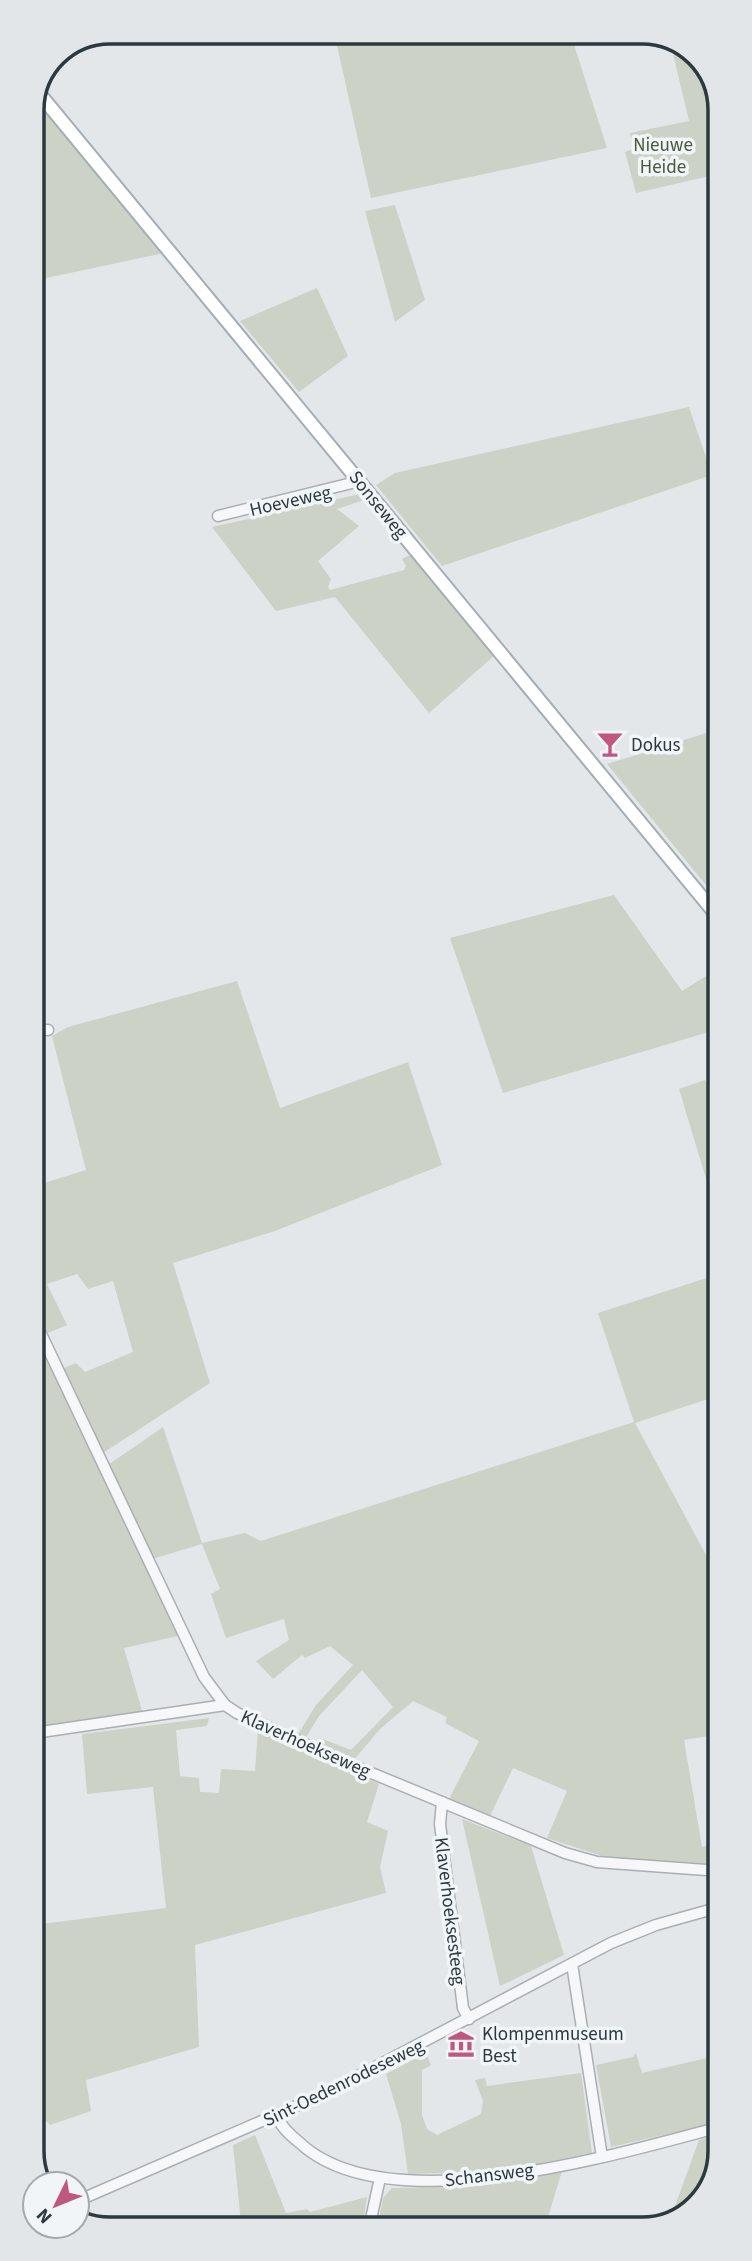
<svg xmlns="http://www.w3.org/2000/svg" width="752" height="2261" font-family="'Source Sans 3',sans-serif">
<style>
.green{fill:#ccd2c5}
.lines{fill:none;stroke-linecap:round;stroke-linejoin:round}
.minor-casing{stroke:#a9afb3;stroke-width:13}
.major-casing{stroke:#a3aeb4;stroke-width:16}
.minor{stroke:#f5f7f8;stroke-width:10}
.major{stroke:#fff;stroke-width:12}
.labels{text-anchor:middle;stroke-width:7;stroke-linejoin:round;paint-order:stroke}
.park-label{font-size:19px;fill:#495a3c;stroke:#f2f5f7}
.street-label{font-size:19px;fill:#2d383f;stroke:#f2f5f7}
.poi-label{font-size:19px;fill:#2d383f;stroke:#f2f5f7;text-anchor:start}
.rim{fill:none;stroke:#2d383f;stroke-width:3.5}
</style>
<rect width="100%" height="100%" fill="#e3e7e9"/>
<!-- green -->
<g class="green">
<polygon points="334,32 570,32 607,148 371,198"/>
<path d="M 670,41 C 730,66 718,119 718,174 L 636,193 L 625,152 L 633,149 L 630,133 L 689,121 Z"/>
<polygon points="35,97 164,253 32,281 32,105"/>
<polygon points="395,205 425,300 395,322 365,211"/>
<polygon points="317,288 348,356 299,392 240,321"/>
<polygon points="689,407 712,475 442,566 376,485 395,473"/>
<polygon points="360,494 363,497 361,501 337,509 359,526 318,561 331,579 328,587 330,590 404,570 406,566 402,559 410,555 494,656 429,713 335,597 276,611 212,527"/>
<polygon points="719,729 719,901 607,764"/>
<polygon points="614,895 682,991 719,968 719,1029 503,1093 450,938"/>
<polygon points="237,981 280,1108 408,1062 442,1165 275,1231 173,1263 210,1383 103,1453 64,1368 76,1363 85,1372 133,1352 113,1281 88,1289 77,1274 47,1284 67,1325 48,1333 33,1302 33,1184 36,1180 38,1185 86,1170 52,1036 68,1027"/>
<polygon points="705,1080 719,1102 719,1222 679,1089"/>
<polygon points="719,1274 720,1395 635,1423 720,1581 720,1734 684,1740 702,1847 720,1843 720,1864 608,1858 547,1838 567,1791 513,1768 490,1816 449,1799 479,1741 445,1723 447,1717 413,1701 380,1729 353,1761 313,1742 320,1738 351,1750 393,1707 362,1670 319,1716 305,1739 297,1736 316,1705 353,1665 330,1646 305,1658 302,1655 273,1679 256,1661 289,1640 284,1619 226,1638 211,1594 220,1589 202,1544 152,1559 108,1465 163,1427 202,1543 245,1533 261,1541 634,1422 598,1313"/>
<polygon points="33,1330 178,1636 124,1648 143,1714 37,1728 34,1709"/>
<polygon points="209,1718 207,1726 176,1730 180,1776 199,1778 200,1792 219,1793 221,1769 255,1771 258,1728 379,1784 367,1822 388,1831 380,1867 386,1893 195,1945 199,2047 86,2080 91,2111 50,2125 46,2121 34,2124 34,1925 166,1908 153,1787 87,1794 82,1734"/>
<polygon points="462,1819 531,1846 564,1955 500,1986"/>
<polygon points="426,2053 431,2065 422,2070 422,2115 427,2129 437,2135 481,2114 483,2101 475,2080 485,2078 487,2086 581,2073 592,2153 495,2172 408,2174 401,2124 386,2074"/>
<polygon points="636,2053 642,2073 720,2055 720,2122 611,2147 596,2065 633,2057"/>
<polygon points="720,2134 720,2151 704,2199 689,2209 675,2206 699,2140"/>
<polygon points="255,2135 286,2213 307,2209 310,2212 367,2197 362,2228 196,2229 195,2225 241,2222 233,2145"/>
<polygon points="562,2171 545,2227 377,2228 383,2198 392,2188 480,2186"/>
</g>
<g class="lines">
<defs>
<g id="minor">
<polyline points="218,516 360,481"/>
<polyline points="33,1030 48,1030"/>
<polyline points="33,1317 204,1677 225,1705 237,1713 340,1760 565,1853 597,1862 720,1871"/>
<polyline points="34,1733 225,1705"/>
<polyline points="442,1802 440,1824 463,2008 469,2019"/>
<polyline points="572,1964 602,2157"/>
<path d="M 276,2115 C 281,2127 290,2135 300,2143 C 387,2224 617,2154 720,2127"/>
<polyline points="77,2201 322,2095 611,1943 656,1925 720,1907"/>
<polyline points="369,2228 380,2178"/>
</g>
<polyline id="major" points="38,92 719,918"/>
</defs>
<!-- minor casing -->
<use href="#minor" class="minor-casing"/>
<!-- major casing -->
<use href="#major" class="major-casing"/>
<!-- minor -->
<use href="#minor" class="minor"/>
<!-- major -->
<use href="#major" class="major"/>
</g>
<!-- icons -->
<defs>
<symbol id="bar-bare" viewBox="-9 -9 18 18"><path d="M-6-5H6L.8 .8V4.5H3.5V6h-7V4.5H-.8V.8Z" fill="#bf5781" stroke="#f2f5f7" stroke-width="2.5" paint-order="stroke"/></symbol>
<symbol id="museum-bare" viewBox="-9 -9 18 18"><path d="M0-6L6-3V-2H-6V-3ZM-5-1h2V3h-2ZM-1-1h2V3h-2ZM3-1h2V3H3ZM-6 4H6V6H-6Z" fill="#bf5781" stroke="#f2f5f7" stroke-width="2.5" paint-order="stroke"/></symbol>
</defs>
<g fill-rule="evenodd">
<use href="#bar-bare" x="591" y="725" width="38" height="38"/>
<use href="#museum-bare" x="442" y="2025" width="38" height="38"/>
</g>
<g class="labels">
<!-- park labels -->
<g class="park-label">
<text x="663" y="151">Nieuwe<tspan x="663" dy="22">Heide</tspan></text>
</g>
<!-- street labels -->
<g class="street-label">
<text transform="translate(290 500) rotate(-13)" y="7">Hoeveweg</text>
<text transform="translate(379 504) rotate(51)" y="7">Sonseweg</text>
<text transform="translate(306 1743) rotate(24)" y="7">Klaverhoekseweg</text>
<text transform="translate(451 1911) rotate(83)" y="7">Klaverhoeksesteeg</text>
<text transform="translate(343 2082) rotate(-26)" y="7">Sint-Oedenrodeseweg</text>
<text transform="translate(489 2174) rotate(-7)" y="7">Schansweg</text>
</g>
<!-- poi labels -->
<g class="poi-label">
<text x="631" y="751">Dokus</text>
<text x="482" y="2040">Klompenmuseum<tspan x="482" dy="22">Best</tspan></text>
</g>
</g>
<!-- crop -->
<path d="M0 0H752V2261H0ZM110 44H642A66 66 0 0 1 708 110V2151A66 66 0 0 1 642 2217H110A66 66 0 0 1 44 2151V110A66 66 0 0 1 110 44Z" fill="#e2e6e8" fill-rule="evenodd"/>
<path class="rim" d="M110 44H642A66 66 0 0 1 708 110V2151A66 66 0 0 1 642 2217H110A66 66 0 0 1 44 2151V110A66 66 0 0 1 110 44Z"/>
<!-- north arrow -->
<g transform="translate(56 2205) rotate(227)"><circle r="33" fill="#f2f5f7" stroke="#a3a9ad" stroke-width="2"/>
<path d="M0-5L12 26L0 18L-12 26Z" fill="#bf5781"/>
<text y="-10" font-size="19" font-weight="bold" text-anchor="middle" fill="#2d383f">N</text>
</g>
</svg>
